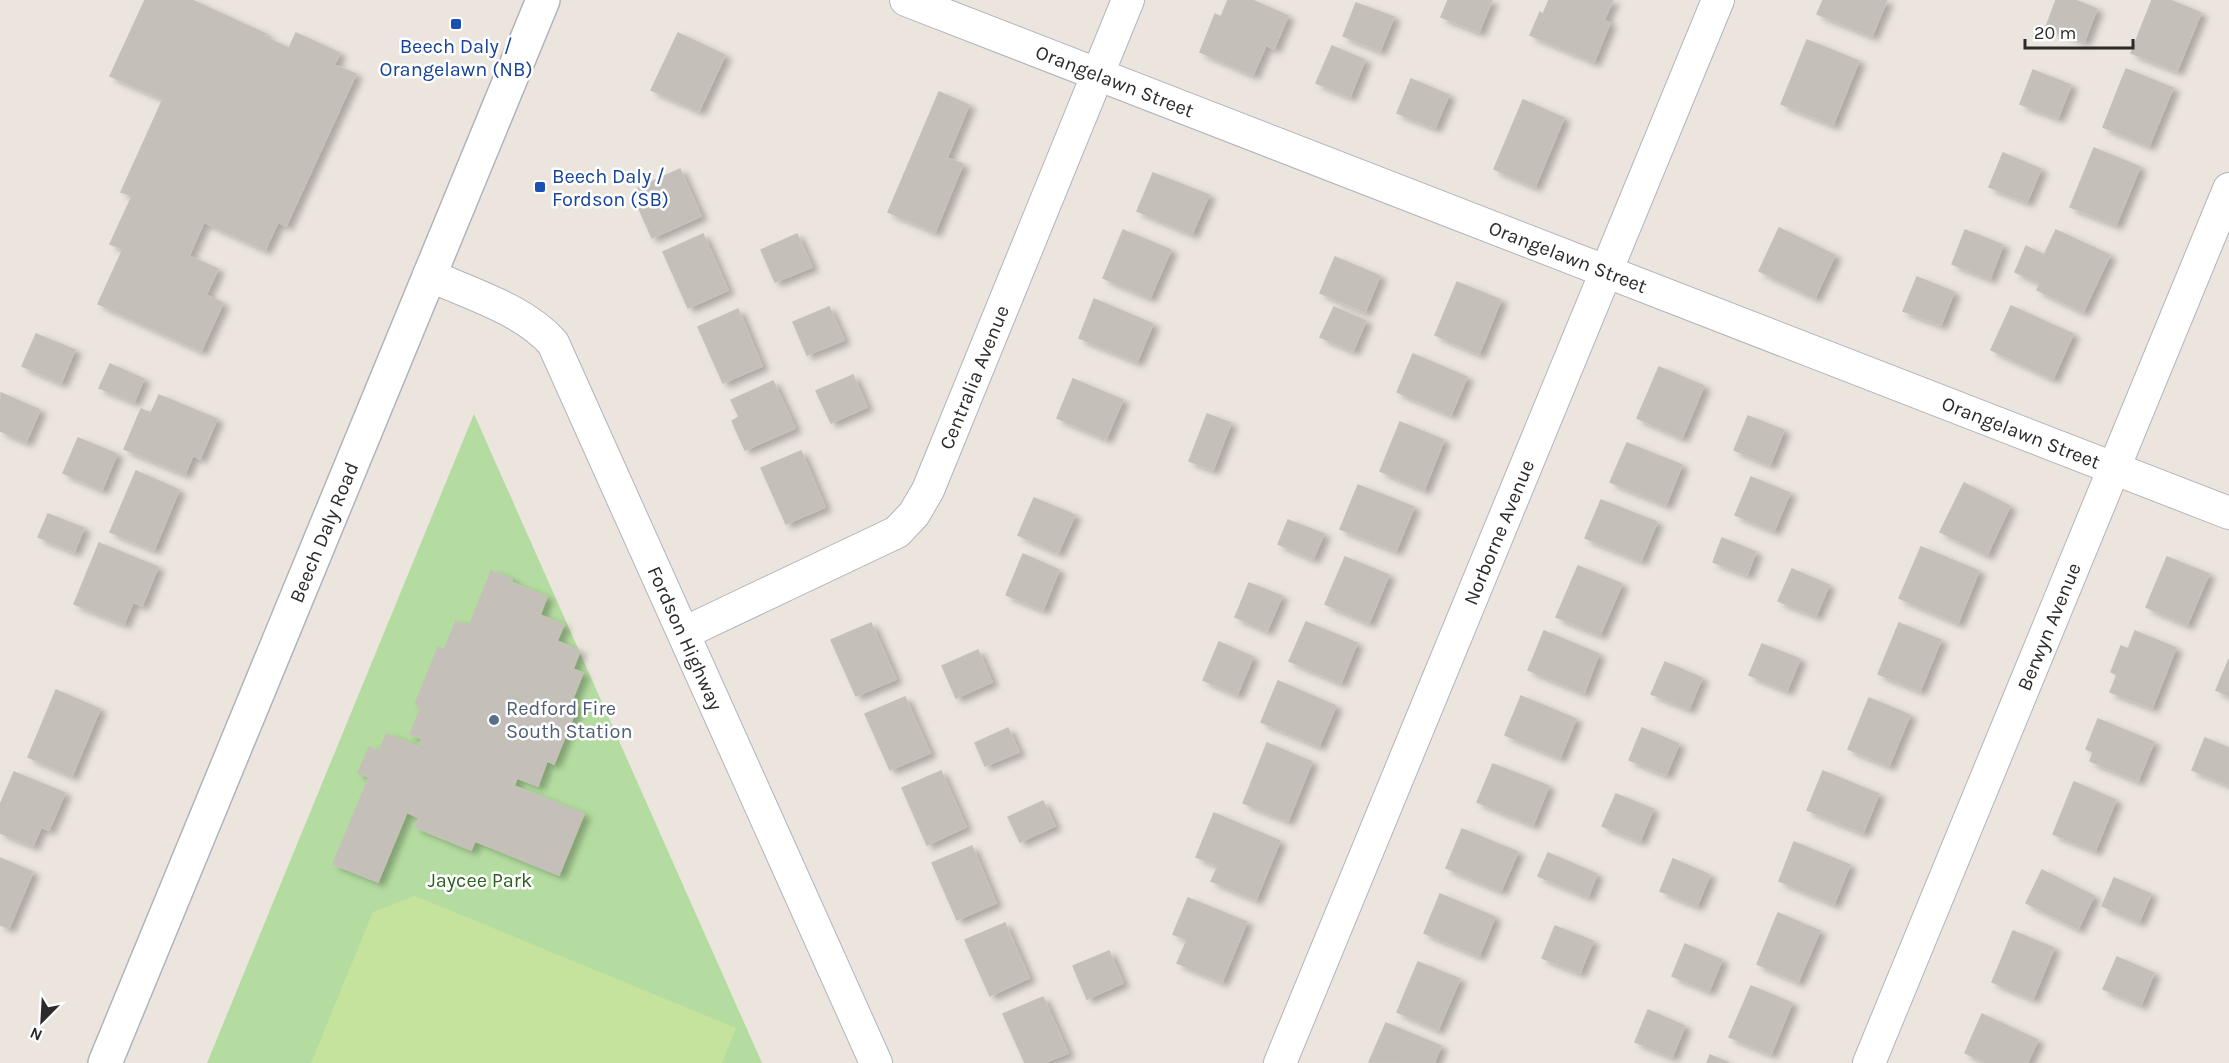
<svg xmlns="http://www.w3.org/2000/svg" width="2229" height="1063" font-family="Karla,sans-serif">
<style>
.green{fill:#b4dca0}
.pitch{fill:#c5e39d}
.building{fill:#c4c0b9;stroke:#c6c1b8;stroke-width:1.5;filter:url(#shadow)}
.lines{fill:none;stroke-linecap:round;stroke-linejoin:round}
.street-casing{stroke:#b1b4bd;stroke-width:34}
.secondary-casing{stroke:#b1b4bd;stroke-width:36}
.street{stroke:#fff;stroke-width:32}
.secondary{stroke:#fff;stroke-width:33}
.transit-dot{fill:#1a4fb4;stroke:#fff;stroke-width:2}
.service-dot{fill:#5c6f8a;stroke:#fff;stroke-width:2}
.labels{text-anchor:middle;stroke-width:5;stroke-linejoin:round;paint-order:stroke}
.transit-label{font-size:20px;fill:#164399;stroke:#fff}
.street-label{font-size:20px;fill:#2b2b2b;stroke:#fff}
.service-label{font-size:20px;fill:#4e5e75;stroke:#fff;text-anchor:start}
.park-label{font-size:20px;fill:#2e6121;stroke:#fff}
</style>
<defs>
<filter id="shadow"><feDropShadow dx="6" dy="4" stdDeviation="3" flood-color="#0004"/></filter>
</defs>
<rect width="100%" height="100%" fill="#ebe5de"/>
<!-- green -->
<polygon class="green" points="474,414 762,1063 207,1063"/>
<!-- pitch -->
<polygon class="pitch" points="415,896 736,1028 722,1063 311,1063 373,912"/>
<!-- building -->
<g class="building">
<polygon points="145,0 192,0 266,34 264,37 289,48 296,33 340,53 334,65 356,74 286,226 278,222 265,250 204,222 189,256 218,269 206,295 223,303 201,351 98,304 123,249 110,244 132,196 121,192 163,99 110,76"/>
<polygon points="1228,0 1252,0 1288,16 1274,49 1266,45 1253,75 1200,52 1215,14 1221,17"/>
<polygon points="1448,0 1492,0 1479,32 1441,17"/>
<polygon points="1549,0 1613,0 1604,20 1610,23 1594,62 1530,35 1540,12 1543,14"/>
<polygon points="1823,0 1887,0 1872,36 1817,14"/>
<polygon points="2056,0 2075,0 2097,9 2084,42 2046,27"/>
<polygon points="2152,0 2170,0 2201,13 2177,71 2131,53"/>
<polygon points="1356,3 1394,17 1380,51 1343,36"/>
<polygon points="678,33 725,55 699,111 651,90"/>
<polygon points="1807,40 1859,61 1833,125 1781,104"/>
<polygon points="1332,46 1365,60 1350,97 1316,83"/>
<polygon points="2126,69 2173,88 2149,146 2103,127"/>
<polygon points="2033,70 2071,85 2058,118 2020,104"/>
<polygon points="1411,79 1449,95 1435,128 1397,113"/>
<polygon points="939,92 969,105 947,158 963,164 935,232 888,212"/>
<polygon points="1523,100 1564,118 1535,187 1494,169"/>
<polygon points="2094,148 2140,167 2116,225 2070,207"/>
<polygon points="2003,153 2041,169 2027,202 1989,187"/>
<polygon points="680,169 701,216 652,238 639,209 646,206 638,188"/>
<polygon points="1153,173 1209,195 1192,234 1137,211"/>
<polygon points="1779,228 1835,255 1815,298 1759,271"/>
<polygon points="1123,230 1171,250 1150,298 1103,278"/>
<polygon points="1965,230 2003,245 1990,279 1952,264"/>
<polygon points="2056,230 2110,255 2083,312 2037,290 2040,283 2015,272 2026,246 2044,255"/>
<polygon points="703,234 728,290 688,308 663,252"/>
<polygon points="797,234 812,267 775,282 761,250"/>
<polygon points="1335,257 1380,276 1365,312 1320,293"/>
<polygon points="1917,277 1954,292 1941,325 1903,311"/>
<polygon points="1457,282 1501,300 1479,354 1435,335"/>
<polygon points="1094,299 1153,324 1137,362 1079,338"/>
<polygon points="2011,306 2073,334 2053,379 1991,350"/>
<polygon points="829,307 844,340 807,355 793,322"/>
<polygon points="1334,307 1366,321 1353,351 1320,337"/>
<polygon points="738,309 762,366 723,383 698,327"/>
<polygon points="36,334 75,350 61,383 22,366"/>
<polygon points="1413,354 1467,377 1451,415 1397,392"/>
<polygon points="110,364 144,379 134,402 99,388"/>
<polygon points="1659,367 1704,386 1682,438 1637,418"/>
<polygon points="853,375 867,407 831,423 816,391"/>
<polygon points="1073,379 1123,400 1106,439 1057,418"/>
<polygon points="773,381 795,428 745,450 732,421 739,417 731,400"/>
<polygon points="1,393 40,410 26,442 0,431"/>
<polygon points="159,395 217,419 200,459 193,455 185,474 124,449 141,409 151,413"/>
<polygon points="1207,414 1231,423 1213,470 1189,461"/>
<polygon points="1748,416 1784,430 1770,465 1734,450"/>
<polygon points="1400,422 1444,440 1424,490 1380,471"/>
<polygon points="78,438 117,454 102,490 63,473"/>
<polygon points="1627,443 1682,465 1666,505 1610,482"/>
<polygon points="801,451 825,507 786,524 761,468"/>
<polygon points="136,471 179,490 154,550 110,532"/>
<polygon points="1751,477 1790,493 1774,531 1735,515"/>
<polygon points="1964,483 2010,506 1987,555 1940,532"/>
<polygon points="1358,485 1414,507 1396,551 1340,529"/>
<polygon points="1034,498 1075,515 1058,553 1018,535"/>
<polygon points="1601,500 1657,522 1641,561 1585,538"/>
<polygon points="48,514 84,528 74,552 38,537"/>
<polygon points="1288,520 1324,534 1313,559 1278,544"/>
<polygon points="1722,538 1756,552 1747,575 1713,562"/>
<polygon points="99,543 158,567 142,606 133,602 124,624 74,604"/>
<polygon points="1921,547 1979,571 1958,623 1899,598"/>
<polygon points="1023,554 1059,570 1043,610 1006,595"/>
<polygon points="1345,557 1389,575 1369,623 1325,604"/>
<polygon points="2167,557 2209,574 2187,625 2146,607"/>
<polygon points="1578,566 1622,584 1600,635 1556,617"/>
<polygon points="1792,569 1829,585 1816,616 1778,601"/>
<polygon points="491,571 512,579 511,582 547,597 540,615 564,625 557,641 580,651 573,669 583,673 571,703 578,705 554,764 547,761 538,786 517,778 514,786 584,814 559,875 475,841 471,850 415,827 419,818 407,812 378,882 333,864 369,777 358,773 369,747 379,751 386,734 419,747 422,739 410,734 421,707 415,704 438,647 444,650 456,621 469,626"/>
<polygon points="1249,583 1282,596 1267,631 1235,617"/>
<polygon points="1306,622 1357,643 1341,683 1289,661"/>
<polygon points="871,623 896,679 856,696 831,640"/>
<polygon points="1899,623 1941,640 1920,691 1878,674"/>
<polygon points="1544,631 1599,654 1584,693 1528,670"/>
<polygon points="2135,631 2176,648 2152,708 2110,692 2117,675 2111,672 2121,646 2128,649"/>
<polygon points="1219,642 1253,657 1237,695 1203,680"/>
<polygon points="1762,644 1800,659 1787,691 1749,675"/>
<polygon points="978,650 992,682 956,698 942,666"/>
<polygon points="2229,659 2229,696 2216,690"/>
<polygon points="1665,662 1702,678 1689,709 1651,694"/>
<polygon points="1278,681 1336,706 1319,746 1261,722"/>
<polygon points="56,690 100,709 72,776 28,757"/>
<polygon points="1521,696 1576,719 1560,758 1505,735"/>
<polygon points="905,697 930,753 890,770 865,714"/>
<polygon points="1869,698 1910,715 1889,766 1848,749"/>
<polygon points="2098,719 2154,742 2138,781 2090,761 2093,752 2086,749"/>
<polygon points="1008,728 1019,752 985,766 975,743"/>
<polygon points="1642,728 1679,744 1666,775 1629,760"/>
<polygon points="2205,738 2229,748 2229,785 2192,770"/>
<polygon points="1267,743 1312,762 1288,821 1243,803"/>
<polygon points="1493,764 1549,786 1533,825 1477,802"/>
<polygon points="941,771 966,827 927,845 902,788"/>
<polygon points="1823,771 1879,794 1863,833 1807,810"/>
<polygon points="14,772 65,793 49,830 41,827 33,846 0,833 0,805"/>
<polygon points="2074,782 2116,800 2095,851 2053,834"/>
<polygon points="1616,794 1653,809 1640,841 1602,826"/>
<polygon points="1043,801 1055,826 1020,842 1008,817"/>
<polygon points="1214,813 1280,841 1256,900 1211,881 1218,866 1196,857"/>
<polygon points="1462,829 1518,852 1501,891 1446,868"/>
<polygon points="1794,842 1850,865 1834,904 1779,881"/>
<polygon points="972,846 996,903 957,920 932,863"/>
<polygon points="1548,853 1597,874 1588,897 1538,876"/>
<polygon points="0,858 33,872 9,928 0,925"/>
<polygon points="1673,859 1710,875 1697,906 1660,891"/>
<polygon points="2042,870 2094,896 2078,929 2026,903"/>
<polygon points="2114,878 2151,894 2139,922 2102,906"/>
<polygon points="1440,894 1495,917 1479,956 1424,933"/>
<polygon points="1188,898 1247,922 1222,982 1177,963 1187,940 1173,934"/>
<polygon points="1778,913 1820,931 1798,982 1757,964"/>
<polygon points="1005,923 1029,978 990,996 965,940"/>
<polygon points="1555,926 1593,941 1580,973 1542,958"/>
<polygon points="2013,931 2054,948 2033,999 1992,982"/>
<polygon points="1685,944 1722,960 1709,991 1672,976"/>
<polygon points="1109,951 1123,983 1087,999 1073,966"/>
<polygon points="2117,957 2154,973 2141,1005 2103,989"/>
<polygon points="1418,962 1460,979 1438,1030 1397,1012"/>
<polygon points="1751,986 1792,1003 1771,1054 1729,1037"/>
<polygon points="1043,997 1068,1053 1043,1063 1025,1063 1003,1014"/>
<polygon points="1648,1010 1685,1026 1672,1057 1635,1042"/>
<polygon points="1982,1014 2038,1040 2027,1063 1986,1063 1965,1053"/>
<polygon points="1386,1023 1441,1046 1434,1063 1369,1062"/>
<polygon points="1710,1055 1729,1063 1707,1063"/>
</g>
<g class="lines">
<defs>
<g id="street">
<path id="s1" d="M 906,0 L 2229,513"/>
<path id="s2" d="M 429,275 C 470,294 523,309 553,343 L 876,1063"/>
<path id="s3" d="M 684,633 L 897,532 L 914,514 L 928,490 L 1128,0"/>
<path id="s4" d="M 1280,1063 L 1718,0"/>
<path id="s5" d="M 1869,1063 L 2229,189"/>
</g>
<g id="secondary">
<path id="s6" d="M 105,1063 L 543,0"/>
</g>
</defs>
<!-- street casing -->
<use href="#street" class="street-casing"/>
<!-- secondary casing -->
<use href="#secondary" class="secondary-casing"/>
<!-- street -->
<use href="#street" class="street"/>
<!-- secondary -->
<use href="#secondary" class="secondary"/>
</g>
<!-- markers -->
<g class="transit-dot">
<rect x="450" y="18" width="12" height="12" rx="3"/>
<rect x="534" y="181" width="12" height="12" rx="3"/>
</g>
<circle class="service-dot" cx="494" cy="720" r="6"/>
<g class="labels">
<!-- transit labels -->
<g class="transit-label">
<text x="456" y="53">Beech Daly /<tspan x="456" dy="23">Orangelawn (NB)</tspan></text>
<text x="552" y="183" text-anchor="start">Beech Daly /<tspan x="552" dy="23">Fordson (SB)</tspan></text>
</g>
<!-- street labels -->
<g class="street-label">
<text dy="7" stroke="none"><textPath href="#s1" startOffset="224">Orangelawn Street</textPath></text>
<text dy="7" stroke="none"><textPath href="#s1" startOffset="710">Orangelawn Street</textPath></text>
<text dy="7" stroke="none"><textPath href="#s3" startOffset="410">Centralia Avenue</textPath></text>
<text dy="7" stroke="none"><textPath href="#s1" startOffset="1196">Orangelawn Street</textPath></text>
<text dy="7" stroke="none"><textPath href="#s6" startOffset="574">Beech Daly Road</textPath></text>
<text dy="7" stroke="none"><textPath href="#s4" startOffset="574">Norborne Avenue</textPath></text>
<text dy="7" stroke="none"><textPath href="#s5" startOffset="472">Berwyn Avenue</textPath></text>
<text dy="7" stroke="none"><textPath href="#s2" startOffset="466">Fordson Highway</textPath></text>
</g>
<!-- service labels -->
<g class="service-label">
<text x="506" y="715">Redford Fire<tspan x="506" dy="23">South Station</tspan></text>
</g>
<!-- park labels -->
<g class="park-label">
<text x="480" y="887">Jaycee Park</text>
</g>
</g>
<!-- north arrow -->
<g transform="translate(42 1021) rotate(204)" stroke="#ffffff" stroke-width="4.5" paint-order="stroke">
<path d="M0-4.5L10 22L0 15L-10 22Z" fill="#2b2b2b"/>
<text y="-9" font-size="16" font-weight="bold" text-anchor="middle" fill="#2b2b2b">N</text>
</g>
<!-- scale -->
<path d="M2025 39v9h108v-9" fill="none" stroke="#2b2b2b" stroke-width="3"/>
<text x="2034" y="39" font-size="18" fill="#2b2b2b" stroke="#ffffff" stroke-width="4.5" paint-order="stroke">20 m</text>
</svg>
